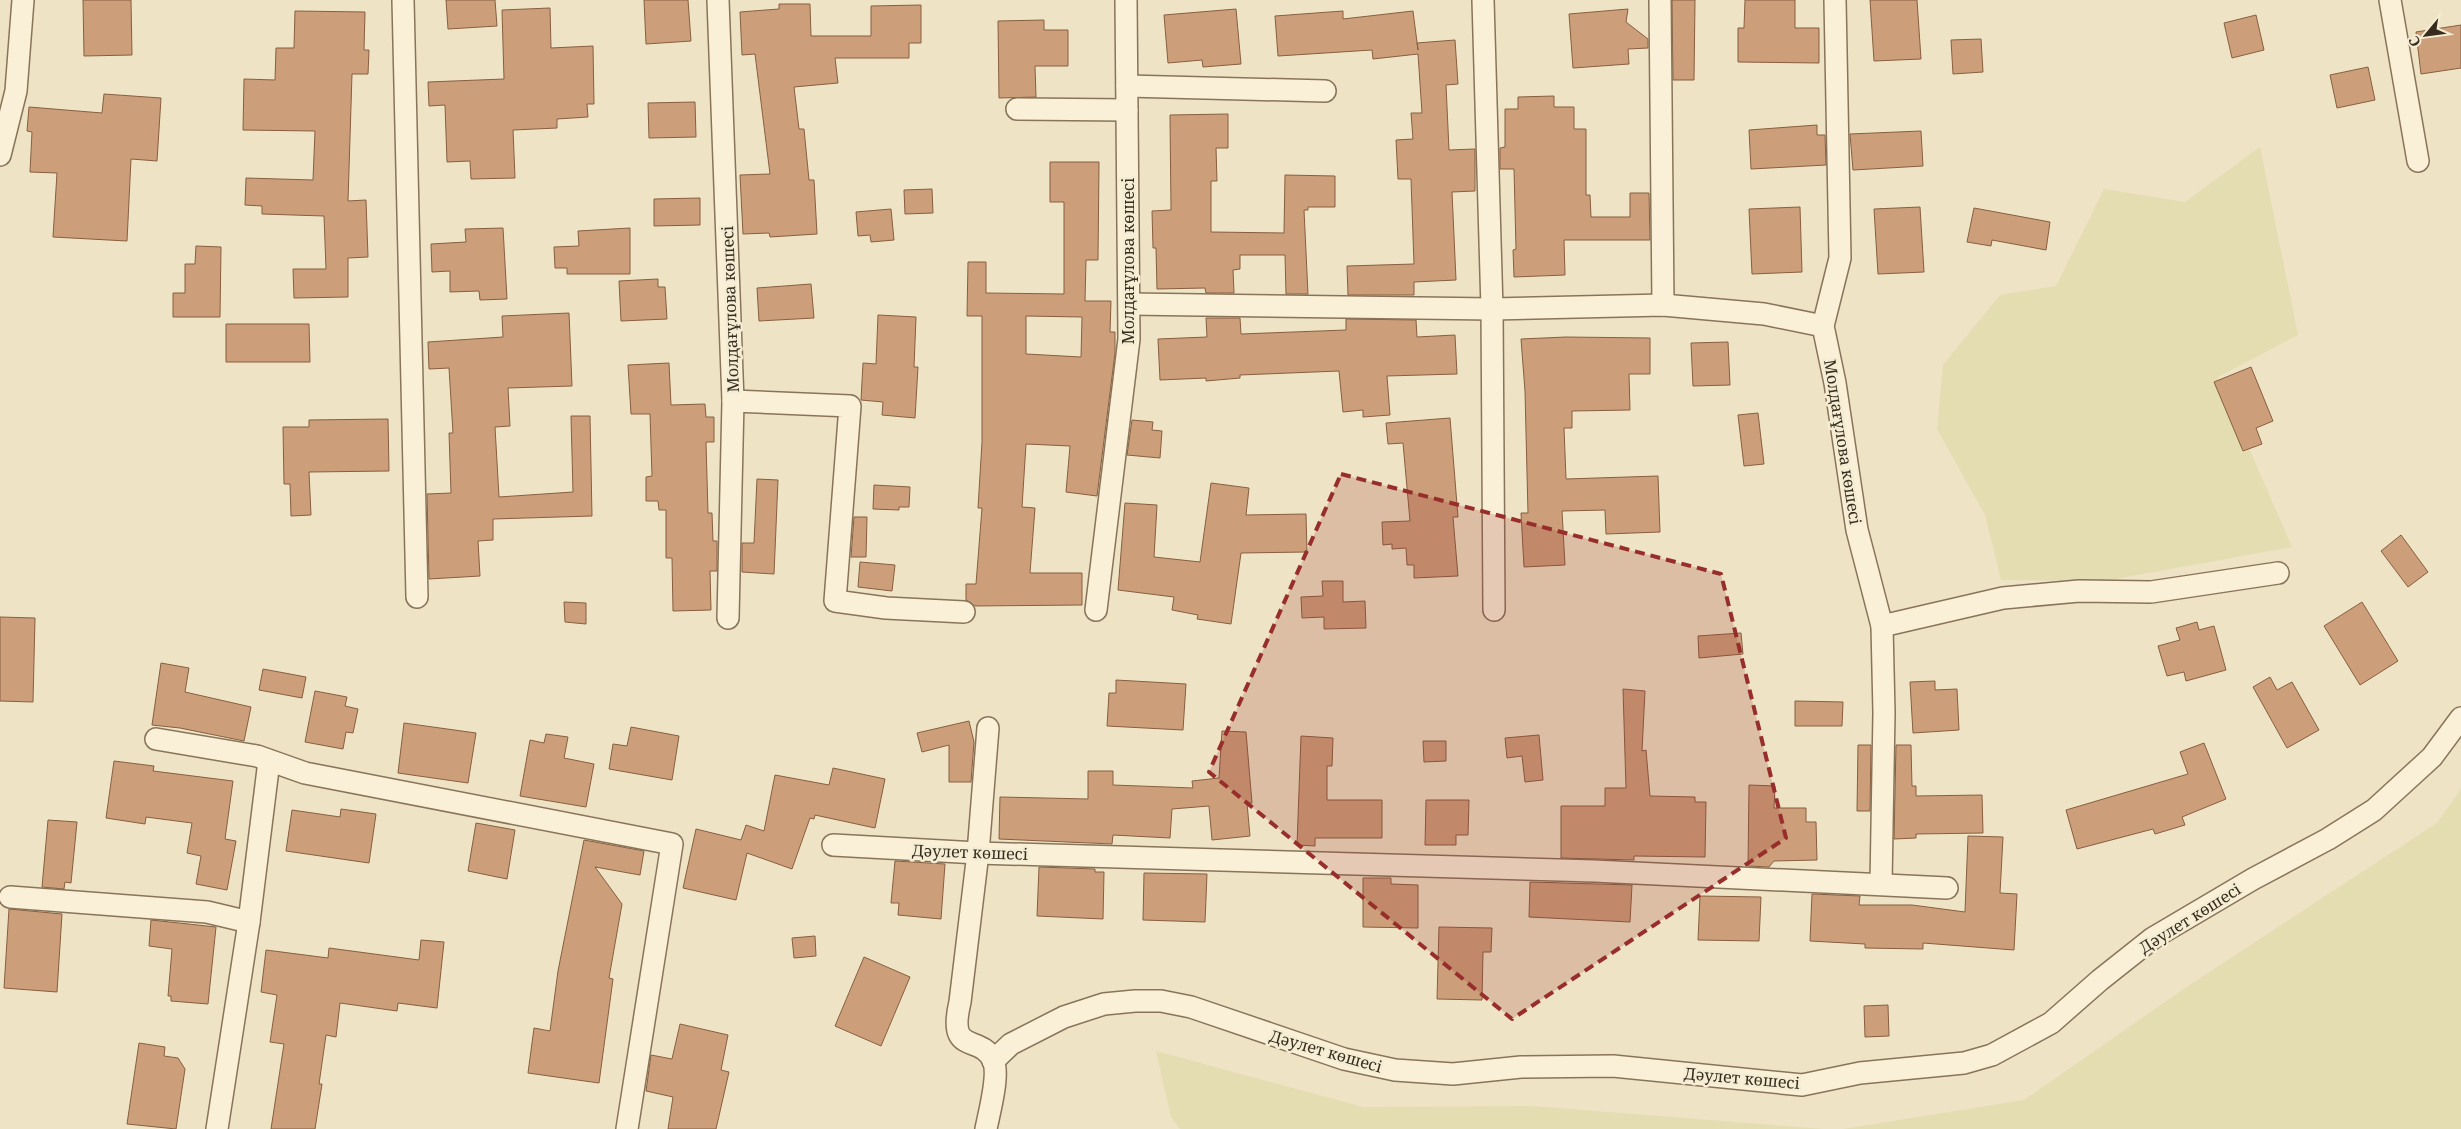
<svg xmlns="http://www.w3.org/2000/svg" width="2461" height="1129" font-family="'Noto Serif',serif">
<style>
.farmland{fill:#e3ddb1}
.building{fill:#cc9f7a;stroke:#875f40;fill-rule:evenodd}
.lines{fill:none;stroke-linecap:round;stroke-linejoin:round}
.street-casing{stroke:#88745a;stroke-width:24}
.street{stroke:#f9f0d7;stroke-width:21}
.marked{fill:#972e2b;fill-opacity:0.2;stroke:#972e2b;stroke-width:4;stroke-dasharray:10 6;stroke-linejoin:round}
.labels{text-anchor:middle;stroke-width:5;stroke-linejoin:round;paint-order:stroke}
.street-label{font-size:16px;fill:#382c1e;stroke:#f5edd3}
</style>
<rect width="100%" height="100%" fill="#eee3c4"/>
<!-- farmland -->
<g class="farmland">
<polygon points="2260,147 2298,335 2218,377 2292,547 2104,581 2001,580 1985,515 1937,429 1943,365 2000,295 2056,286 2104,189 2185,202"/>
<polygon points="2461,789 2461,1129 1843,1129 2024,1100 2188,986 2437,823"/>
<polygon points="1156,1051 1363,1107 1532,1106 1824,1129 1180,1129 1171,1117"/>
</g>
<!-- building -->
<g class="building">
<polygon points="83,0 131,0 132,55 84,56"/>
<polygon points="446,0 495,0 497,26 448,29"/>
<polygon points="644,0 688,0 691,41 646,44"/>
<polygon points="1672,0 1695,0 1694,80 1673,80"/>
<polygon points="1745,0 1795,0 1795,28 1819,28 1819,63 1738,62 1738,28 1744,28"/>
<polygon points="1870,0 1917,0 1921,59 1874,61"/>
<polygon points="779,4 810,4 811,36 871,36 871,6 921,5 921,43 909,43 909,58 835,58 838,83 794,87 799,129 804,129 809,180 814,180 817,234 770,237 769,233 743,234 740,175 770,174 755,54 742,55 740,12 779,9"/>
<polygon points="550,8 551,48 593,46 594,104 587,104 588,117 557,119 557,128 513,130 515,178 471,179 470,161 447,162 445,105 429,106 428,82 504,79 502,10"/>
<polygon points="1236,9 1241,64 1203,67 1202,60 1168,63 1164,15"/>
<polygon points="1628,9 1626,22 1648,39 1648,48 1628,49 1629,64 1573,68 1569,14"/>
<polygon points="295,11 365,12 364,50 369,50 368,74 352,74 348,201 366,200 368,257 348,258 348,297 294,298 293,269 326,269 324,216 262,214 262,206 245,205 246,178 313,180 315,131 243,130 244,79 275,80 276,48 294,48"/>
<polygon points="1343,11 1343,19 1413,11 1418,50 1417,43 1455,40 1458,84 1446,85 1449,150 1475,149 1475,191 1452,192 1456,280 1414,282 1414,295 1348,295 1347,266 1414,264 1411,179 1398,179 1396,140 1413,139 1411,113 1422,113 1418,54 1373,59 1372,50 1278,56 1275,16"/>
<polygon points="2256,15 2264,50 2232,58 2224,23"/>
<polygon points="1044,20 1044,30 1068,30 1068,66 1035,66 1036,97 999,98 998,21"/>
<polygon points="2461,25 2461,68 2421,74 2416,32"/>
<polygon points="1981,39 1983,72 1953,74 1951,40"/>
<polygon points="2368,67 2375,100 2337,108 2330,75"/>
<polygon points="104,94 161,98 157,161 131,159 127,241 53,237 57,173 30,172 32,132 27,131 29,107 102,113"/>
<polygon points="1554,96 1554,107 1574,107 1574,129 1586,129 1586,195 1590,195 1591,217 1630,217 1630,193 1649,193 1650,240 1564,240 1565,275 1514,277 1513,250 1516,249 1514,169 1500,169 1500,148 1505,147 1505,109 1518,109 1518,97"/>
<polygon points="695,102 696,137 649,138 648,103"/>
<polygon points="1228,114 1228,148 1216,148 1217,181 1211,181 1211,232 1284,233 1285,175 1335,176 1335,207 1308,207 1308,210 1304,210 1308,294 1286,294 1285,255 1240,255 1240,269 1233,270 1234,293 1206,293 1205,288 1157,289 1156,248 1153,248 1152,211 1171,210 1170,115"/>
<polygon points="1817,125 1817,135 1825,135 1826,165 1751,169 1749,130"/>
<polygon points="1921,131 1923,166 1853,170 1850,134"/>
<path d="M 1050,162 L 1099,162 L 1098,260 L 1086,260 L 1085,301 L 1111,301 L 1110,332 L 1115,332 L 1115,353 L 1097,496 L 1066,492 L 1070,446 L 1026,444 L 1022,507 L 1035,508 L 1030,573 L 1082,573 L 1082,605 L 975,606 L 966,600 L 966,584 L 976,584 L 982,508 L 978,508 L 982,442 L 982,316 L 967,316 L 968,262 L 986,262 L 986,293 L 1064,294 L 1064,202 L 1050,202 ZM 1026,316 L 1082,317 L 1081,357 L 1026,354 Z"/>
<polygon points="932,189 933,213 905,214 904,190"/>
<polygon points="700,198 700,225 654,226 654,199"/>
<polygon points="1800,207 1802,272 1752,274 1749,209"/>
<polygon points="1920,207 1924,272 1878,274 1874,209"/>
<polygon points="1974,208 2050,222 2046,250 1992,240 1991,246 1967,242"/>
<polygon points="891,209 894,240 871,242 870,235 858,236 856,212"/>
<polygon points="503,228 507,299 480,300 479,291 450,292 450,271 432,272 431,244 466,242 465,229"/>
<polygon points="630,228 630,274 567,274 567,268 555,268 554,247 579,246 578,231"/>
<polygon points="196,246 221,247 220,317 173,317 173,293 185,293 185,264 195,264"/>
<polygon points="658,279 658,287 665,287 667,319 621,321 619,281"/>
<polygon points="811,284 814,318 759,321 757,288"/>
<polygon points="569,313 572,386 508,388 510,426 495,427 499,497 573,492 571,416 590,416 592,516 493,519 493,540 478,541 480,576 429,579 427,494 451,493 449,433 453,433 449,368 429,369 428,342 503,337 502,316"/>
<polygon points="878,315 916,317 914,367 918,367 915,418 882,415 883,402 861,400 863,363 876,364"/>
<polygon points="1206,318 1240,318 1241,334 1346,330 1346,319 1416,320 1417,337 1455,335 1457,374 1387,376 1390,415 1363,417 1363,410 1343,412 1339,371 1240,375 1240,378 1206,381 1206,378 1160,380 1158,339 1207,337"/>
<polygon points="226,324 309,324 310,362 226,362"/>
<polygon points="1566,337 1650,338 1650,374 1629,374 1630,410 1572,411 1572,428 1564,428 1566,479 1658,476 1660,532 1606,534 1605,510 1562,511 1565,565 1524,567 1521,513 1528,513 1525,391 1521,339"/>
<polygon points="1728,342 1730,385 1693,386 1691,343"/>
<polygon points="669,363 671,405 705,404 706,417 714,417 714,442 706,442 708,513 712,513 713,541 717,541 717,571 710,571 711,610 673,611 672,558 666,558 666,510 659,510 658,501 646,501 646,477 652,476 650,414 631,414 628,365"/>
<polygon points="2251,367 2273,421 2256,428 2262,444 2243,451 2214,382"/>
<polygon points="1758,413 1764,464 1744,466 1738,415"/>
<polygon points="1450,418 1458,517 1453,517 1458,576 1414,578 1414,565 1407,565 1406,548 1392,549 1392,544 1383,545 1382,522 1410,521 1403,443 1388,444 1386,423"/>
<polygon points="388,419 389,471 309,472 311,515 291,516 290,484 284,484 283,427 309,427 309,420"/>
<polygon points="1132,420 1153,422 1152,430 1162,431 1160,458 1127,455"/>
<polygon points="757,479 778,480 774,574 742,572 742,543 754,543"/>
<polygon points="1211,483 1249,488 1246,515 1306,514 1307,552 1241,553 1231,624 1197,619 1198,615 1172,610 1174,597 1118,590 1125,503 1157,505 1154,557 1200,562"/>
<polygon points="874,485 910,487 909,507 899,507 899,510 873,509"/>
<polygon points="854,517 867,517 866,557 851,557"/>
<polygon points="2401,535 2428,572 2408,587 2381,551"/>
<polygon points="860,562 895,565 892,591 858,587"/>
<polygon points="1322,581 1343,581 1343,602 1365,601 1366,628 1324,629 1324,617 1302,618 1301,597 1323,596"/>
<polygon points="564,602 586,603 586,624 565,622"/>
<polygon points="2362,602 2398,661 2360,685 2324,626"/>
<polygon points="0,617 35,618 33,702 0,701"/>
<polygon points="2197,622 2199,630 2214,626 2226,670 2186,681 2184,672 2167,676 2158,646 2180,640 2176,628"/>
<polygon points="1741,633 1743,654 1699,658 1698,636"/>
<polygon points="161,663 189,668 185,692 251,707 244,741 180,728 152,725"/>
<polygon points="263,669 306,677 302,698 259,690"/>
<polygon points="2270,677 2277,690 2292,682 2319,730 2287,748 2253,687"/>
<polygon points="1116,680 1186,684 1183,730 1107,726 1109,693 1116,693"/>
<polygon points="1935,681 1935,690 1957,689 1959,730 1913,733 1910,682"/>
<polygon points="1623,689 1645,691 1642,751 1646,750 1650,796 1695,797 1695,802 1706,802 1705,857 1634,856 1634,860 1561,858 1561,806 1605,806 1605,788 1626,788"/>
<polygon points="315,691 347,697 345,706 358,709 353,733 346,732 343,749 305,742"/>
<polygon points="1795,701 1843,702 1842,726 1795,726"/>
<polygon points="969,721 974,742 971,782 949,782 949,745 922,752 917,733"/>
<polygon points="404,723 476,733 468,783 398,773"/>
<polygon points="631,727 679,736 672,780 609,769 613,744 627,746"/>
<polygon points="1222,731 1246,732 1252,803 1247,803 1250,836 1212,840 1209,806 1172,809 1170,838 1113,835 1112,844 999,839 1000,797 1088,799 1088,771 1113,771 1113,785 1193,788 1192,781 1219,778"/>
<polygon points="546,734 568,737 564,758 594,764 586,807 520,796 530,740 544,743"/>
<polygon points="1539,735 1543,780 1525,782 1522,756 1507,758 1505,738"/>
<polygon points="1301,736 1333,738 1332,766 1327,766 1327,800 1382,800 1382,838 1315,838 1315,846 1297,845"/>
<polygon points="1423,741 1446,741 1446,761 1424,762"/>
<polygon points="2204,743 2226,799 2182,817 2185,825 2155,834 2153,829 2077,849 2066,810 2188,774 2180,752"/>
<polygon points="1858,745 1871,745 1870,811 1857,811"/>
<polygon points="1896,745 1911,745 1912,786 1916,786 1916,796 1982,795 1983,833 1916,834 1916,838 1894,839"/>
<polygon points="114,761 154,766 153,771 233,781 225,839 236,841 227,890 196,884 201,856 187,853 192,823 146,817 145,824 106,818"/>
<polygon points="833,768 885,779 875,828 815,815 814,819 810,818 792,869 747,853 736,900 683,888 696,829 741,840 746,825 764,831 775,775 829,785"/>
<polygon points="1749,785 1775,786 1774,808 1806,808 1806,822 1816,822 1817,860 1774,861 1769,867 1748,866"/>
<polygon points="1426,800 1469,800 1468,835 1456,835 1456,845 1425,845"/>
<polygon points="341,809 376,814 369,863 286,851 292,810 340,817"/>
<polygon points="48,820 77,822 71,883 65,882 64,889 42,887"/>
<polygon points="476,823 515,830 507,879 468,871"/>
<polygon points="1968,836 2003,837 2000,893 2017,894 2014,950 1923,943 1923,949 1865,948 1865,944 1810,941 1812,894 1860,896 1859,905 1912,905 1965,912"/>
<polygon points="584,840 644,851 640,875 595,867 622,904 609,978 613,979 599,1083 528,1073 534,1028 550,1031 558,971"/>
<polygon points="895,861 945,864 941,919 898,915 899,903 891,903"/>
<polygon points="1039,867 1095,869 1095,872 1104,872 1103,919 1037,916"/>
<polygon points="1144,873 1207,874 1205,922 1143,920"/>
<polygon points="1363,878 1391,878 1391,884 1418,885 1418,928 1363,927"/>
<polygon points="1530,882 1632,885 1630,922 1529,917"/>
<polygon points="1700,896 1761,897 1759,941 1698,940"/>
<polygon points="9,909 62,914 57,992 4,988"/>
<polygon points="151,920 216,927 208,1004 171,1001 171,996 168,996 172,949 149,946"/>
<polygon points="1439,927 1492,928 1491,952 1483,952 1482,1000 1437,999"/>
<polygon points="815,936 816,956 794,958 792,938"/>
<polygon points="421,940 444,942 437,1008 398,1003 397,1011 340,1003 336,1037 326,1035 319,1084 322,1084 315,1129 271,1129 284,1044 270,1042 277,995 261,992 266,950 328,958 329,948 419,960"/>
<polygon points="864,957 910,977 881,1046 835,1026"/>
<polygon points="1888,1005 1889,1036 1865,1037 1864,1006"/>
<polygon points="680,1024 728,1035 721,1070 729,1072 716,1129 668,1129 673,1097 646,1091 651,1055 672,1059"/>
<polygon points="139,1043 165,1047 164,1056 178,1058 185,1069 176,1129 127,1124"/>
</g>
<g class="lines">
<defs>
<g id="street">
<polyline points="403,0 417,597"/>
<polyline points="718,0 733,401 728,618"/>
<polyline points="1483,0 1492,309 1494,610"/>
<polyline points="1660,0 1663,305"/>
<polyline points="1835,0 1840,258 1823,326 1835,383 1857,530 1882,626 1884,713 1881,884"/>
<polyline points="2390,0 2418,161"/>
<polyline points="1127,86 1325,91"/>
<polyline points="1017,109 1127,110"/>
<polyline points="0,155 16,91 23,0"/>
<polyline points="1130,304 1492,309 1663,305 1764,314 1823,326"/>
<polyline points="733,401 850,406 835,601 886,608 964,612"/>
<polyline points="1096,610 1129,339 1126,0"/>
<polyline points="1882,626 2003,598 2079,591 2151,592 2278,573"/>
<polyline points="156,739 257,756 305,773 672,844 627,1129"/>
<polyline points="833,845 978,853 1594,871 1947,888"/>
<polyline points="10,897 207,912 249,922"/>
<polyline points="993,1061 1011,1044 1064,1017 1104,1004 1135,1001 1161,1001 1191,1007 1344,1059 1395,1070 1453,1074 1521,1067 1613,1066 1802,1085 1860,1073 1964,1063 1992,1055 2051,1023 2100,980 2153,938 2253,879 2328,839 2374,810 2432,757 2461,718"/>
<polyline points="217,1129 249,922 269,761"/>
<path d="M 986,1129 C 989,1113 1000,1074 993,1060 C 980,1033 947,1057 960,1002 L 978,853 L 988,728"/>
</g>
</defs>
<!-- street casing -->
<use href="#street" class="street-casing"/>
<!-- street -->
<use href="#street" class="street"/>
</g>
<!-- marked area -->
<path class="marked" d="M 1341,474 L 1721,574 L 1786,838 L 1512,1019 L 1209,772 Z"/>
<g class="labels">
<!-- street labels -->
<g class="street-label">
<text transform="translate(1128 261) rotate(-90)" y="6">Молдағұлова көшесі</text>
<text transform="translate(730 309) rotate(-92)" y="6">Молдағұлова көшесі</text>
<text transform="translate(1843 442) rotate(81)" y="6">Молдағұлова көшесі</text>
<text transform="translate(970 852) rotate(2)" y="6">Дәулет көшесі</text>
<text transform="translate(2190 918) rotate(-32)" y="6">Дәулет көшесі</text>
<text transform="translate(1326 1051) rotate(16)" y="6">Дәулет көшесі</text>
<text transform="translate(1742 1078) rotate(5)" y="6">Дәулет көшесі</text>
</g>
</g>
<!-- north arrow -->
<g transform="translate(2426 35) rotate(241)" stroke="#f5edd3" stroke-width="4" paint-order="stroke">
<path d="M0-4L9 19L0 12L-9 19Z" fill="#382c1e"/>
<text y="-8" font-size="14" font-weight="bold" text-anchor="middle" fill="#382c1e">С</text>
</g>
</svg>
